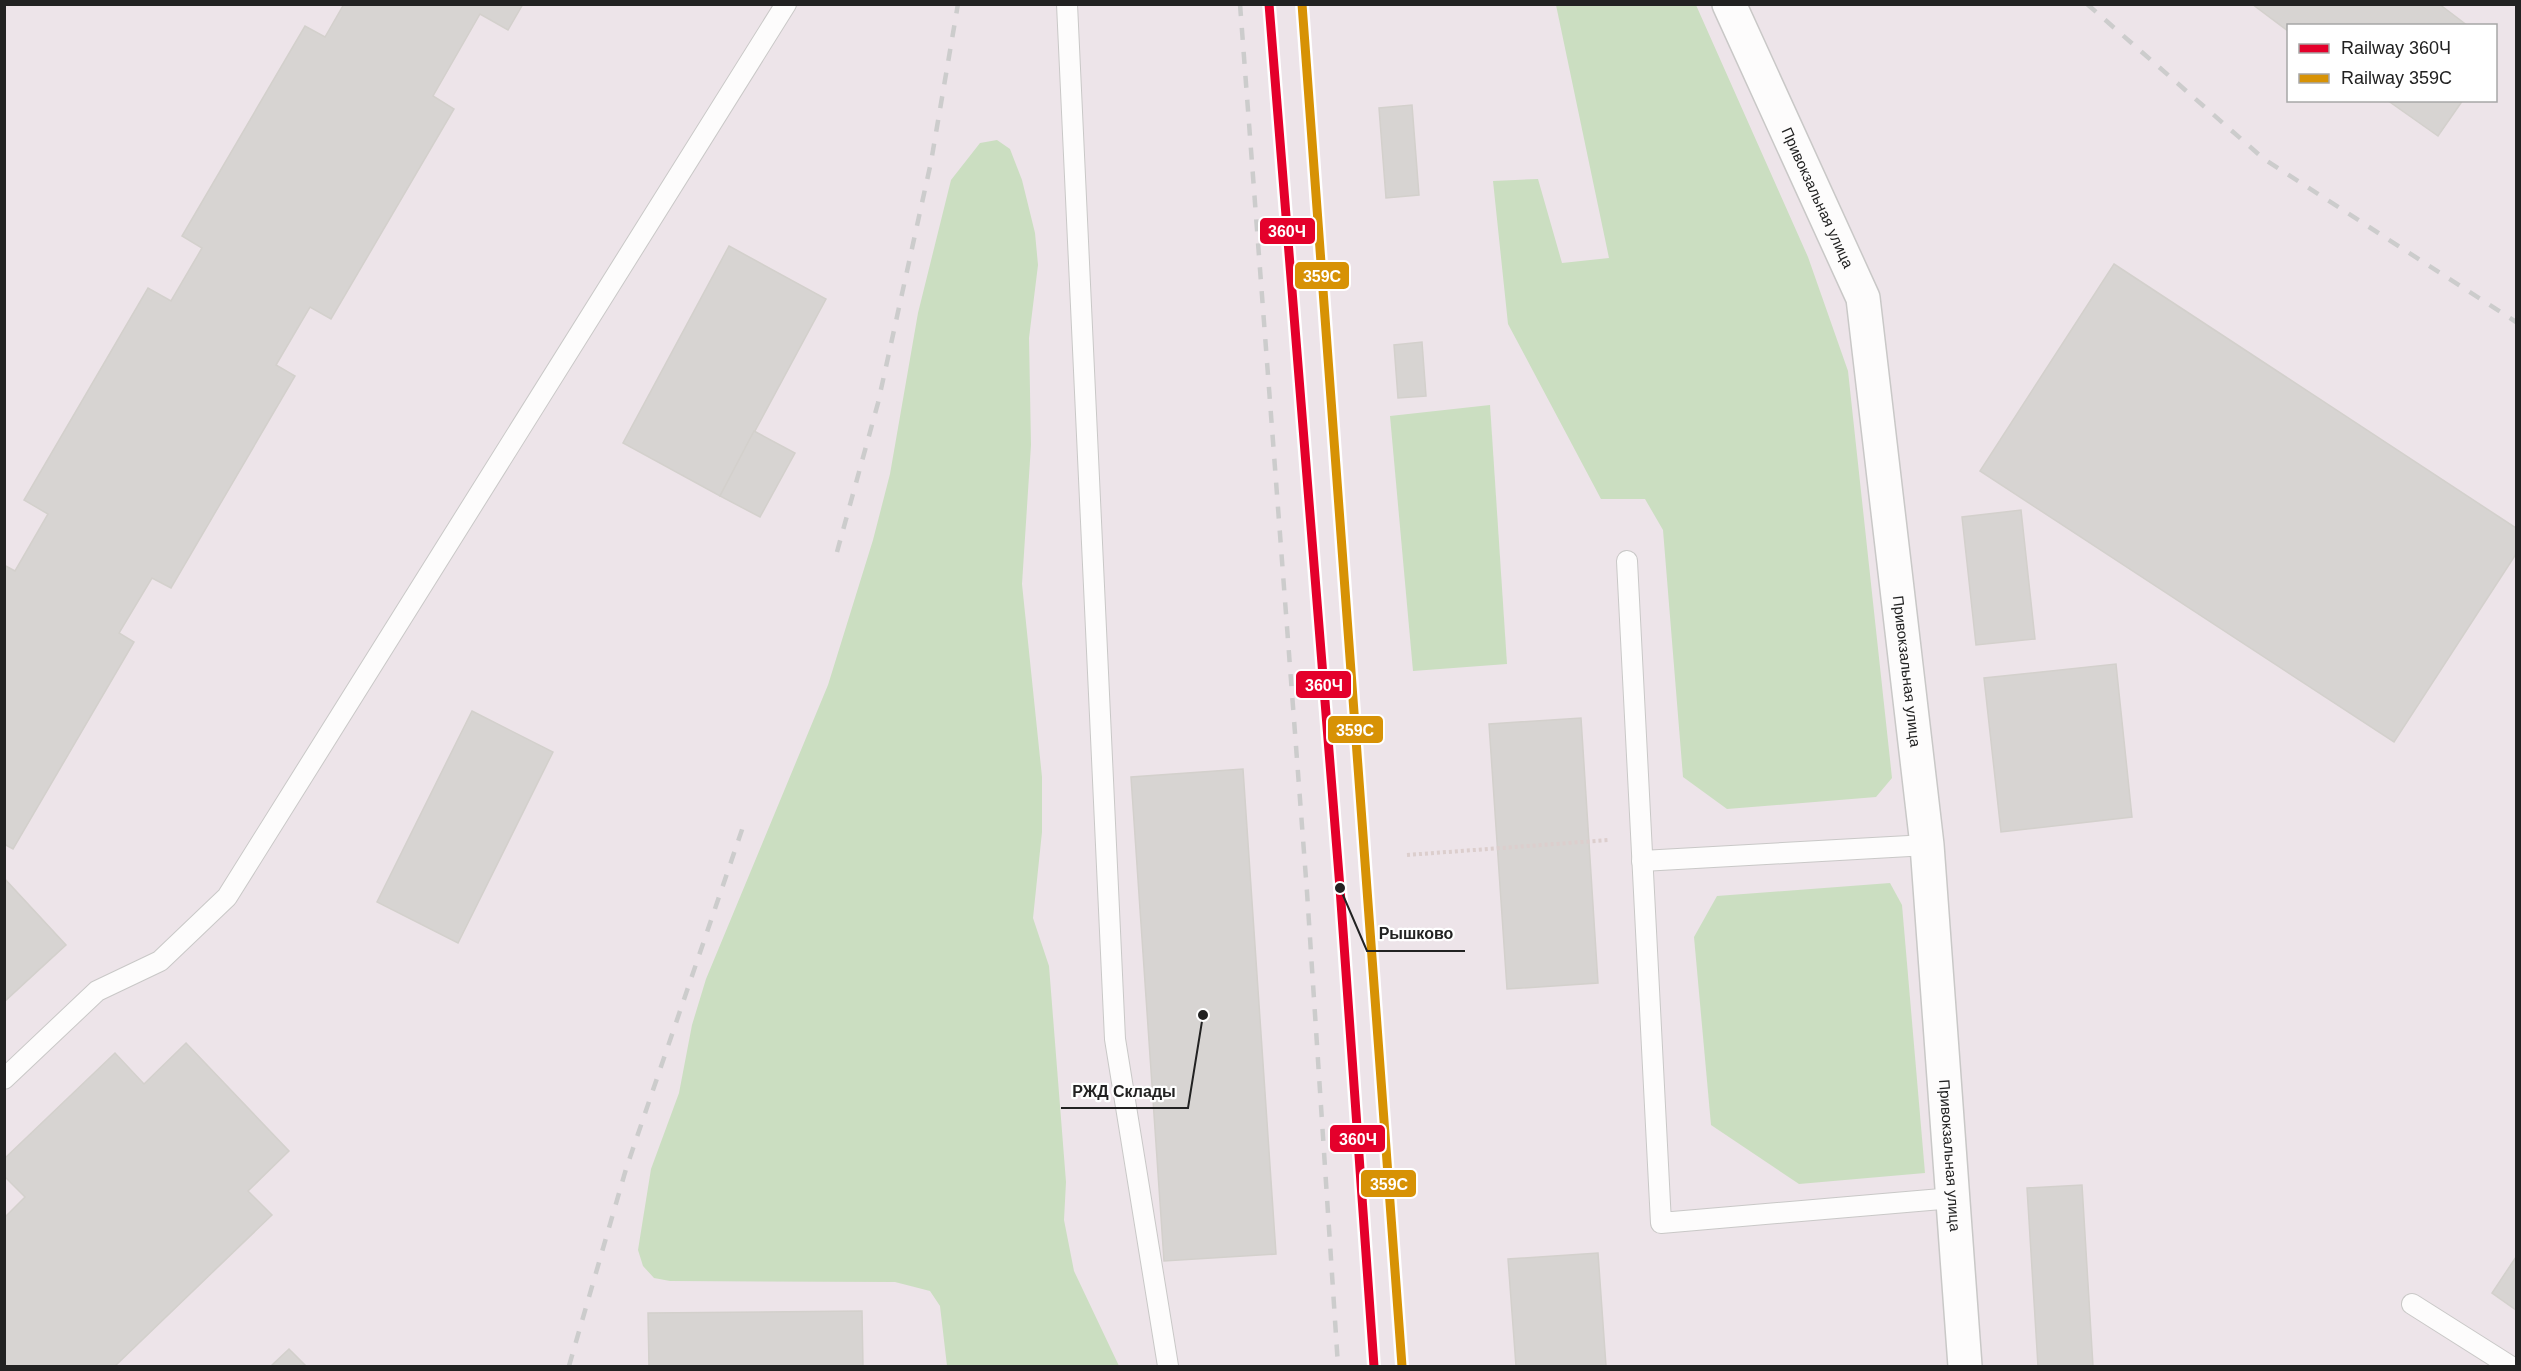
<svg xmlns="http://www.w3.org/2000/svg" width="2521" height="1371" font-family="Helvetica,sans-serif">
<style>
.industrial{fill:#ede4e9;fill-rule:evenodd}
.forest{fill:#cbdec1}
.building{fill:#d7d4d2;stroke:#d3d0cc;stroke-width:1.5}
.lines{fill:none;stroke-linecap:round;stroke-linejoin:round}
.lane-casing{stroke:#c9c8c7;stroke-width:22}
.street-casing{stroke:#c9c8c7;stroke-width:36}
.path{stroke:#dccecd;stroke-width:4;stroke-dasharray:3 3;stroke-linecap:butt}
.lane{stroke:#fdfcfc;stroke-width:20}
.street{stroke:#fdfcfc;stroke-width:33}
.rail{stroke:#ccc;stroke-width:4.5;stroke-dasharray:12 12;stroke-linecap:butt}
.rail-1-casing{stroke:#fff;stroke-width:14}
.rail-2-casing{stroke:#fff;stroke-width:14}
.rail-1{stroke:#e4002b;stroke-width:9}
.rail-2{stroke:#d79205;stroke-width:9}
.labels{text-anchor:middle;stroke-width:4.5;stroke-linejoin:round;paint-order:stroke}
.street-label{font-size:15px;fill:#222;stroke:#fff}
.leader{fill:none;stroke:#222;stroke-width:2}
.callout-dot{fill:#222;stroke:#fff;stroke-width:2}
.callout-label{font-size:16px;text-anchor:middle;font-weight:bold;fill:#222;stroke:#fff;stroke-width:4.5;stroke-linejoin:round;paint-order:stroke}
.line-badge{stroke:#fff;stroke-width:2}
.badge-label{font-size:16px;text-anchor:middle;font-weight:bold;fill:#fff}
</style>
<rect width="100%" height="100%" fill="#f0eeeb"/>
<!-- industrial -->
<path class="industrial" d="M 5,5 L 2516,5 L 2516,1366 L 5,1366 ZM 2288,26 L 2496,26 L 2496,100 L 2288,100 Z"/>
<!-- forest -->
<g class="forest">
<polygon points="1556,5 1696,5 1808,257 1848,371 1892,778 1876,797 1727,809 1683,777 1663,530 1645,499 1601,499 1508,324 1493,181 1538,179 1562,263 1609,258"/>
<polygon points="997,140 1010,149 1022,180 1035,233 1038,265 1029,338 1031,445 1022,584 1042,777 1042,832 1033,918 1049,966 1066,1182 1064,1220 1074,1271 1119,1366 947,1366 940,1306 930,1291 895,1282 670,1281 654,1278 643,1266 638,1250 651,1169 679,1093 692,1025 706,979 828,685 873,540 890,474 918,313 951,180 980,143"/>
<polygon points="1490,405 1507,664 1413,671 1390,416"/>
<polygon points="1890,883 1902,905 1925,1173 1799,1184 1711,1125 1694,937 1717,896"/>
</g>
<!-- building -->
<g class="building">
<polygon points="344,4 523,4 508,30 480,14 433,96 454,109 331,319 310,307 276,365 295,376 171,588 152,578 119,633 134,642 13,849 4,844 4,565 15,571 48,514 24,500 148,288 171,301 202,248 182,236 305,26 325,37"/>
<polygon points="2252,4 2439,4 2468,26 2288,26 2288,31"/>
<polygon points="2387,100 2463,100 2438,136"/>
<polygon points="1412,105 1419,195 1386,198 1379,108"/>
<polygon points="729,246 826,299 720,496 623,443"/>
<polygon points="2114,264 2516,528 2516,554 2394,742 1980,471"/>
<polygon points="1422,342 1426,396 1398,398 1394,345"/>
<polygon points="754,431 795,453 760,517 720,496"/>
<polygon points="2021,510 2035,639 1976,645 1962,517"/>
<polygon points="2116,664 2132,817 2001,832 1984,678"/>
<polygon points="472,711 553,752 458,943 377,902"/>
<polygon points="1581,718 1598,983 1507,989 1489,724"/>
<polygon points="1243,769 1276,1254 1164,1261 1131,777"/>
<polygon points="4,878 66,945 4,1002"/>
<polygon points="186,1043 289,1151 248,1191 272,1215 115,1366 4,1366 4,1218 25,1197 4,1176 4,1159 115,1053 144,1084"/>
<polygon points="2082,1185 2093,1366 2038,1366 2027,1188"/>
<polygon points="1598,1253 1606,1366 1516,1366 1508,1259"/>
<polygon points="2516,1257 2516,1310 2492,1293"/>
<polygon points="862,1311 863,1366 649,1366 648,1313"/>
<polygon points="289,1349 306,1366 271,1366"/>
</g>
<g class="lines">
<defs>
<g id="lane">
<polyline points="1067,4 1115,1039 1168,1366"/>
<polyline points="1627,561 1661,1223 1953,1198"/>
<polyline points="1642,861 1927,845"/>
<polyline points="4,1079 97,991 160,961 227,897 786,4"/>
<polyline points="2412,1304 2510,1366"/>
</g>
<g id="street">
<path id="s1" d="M 1729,4 L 1863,298 L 1927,845 L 1965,1366"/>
</g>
</defs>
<!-- lane casing -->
<use href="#lane" class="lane-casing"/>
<!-- street casing -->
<use href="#street" class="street-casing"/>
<!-- path -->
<polyline class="path" points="1407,855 1609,840"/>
<!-- lane -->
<use href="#lane" class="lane"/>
<!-- street -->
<use href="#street" class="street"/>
<!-- rail -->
<g class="rail">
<polyline points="1240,4 1307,892 1338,1366"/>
<polyline points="2087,4 2264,159 2516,322"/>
<polyline points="837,552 878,403 931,162 958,4"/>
<polyline points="569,1366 626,1169 746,818"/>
</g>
<defs>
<polyline id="rail-1" points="1269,4 1340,888 1374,1366"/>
<polyline id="rail-2" points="1302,4 1402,1366"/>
</defs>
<!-- rail-1 casing -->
<use href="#rail-1" class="rail-1-casing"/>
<!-- rail-2 casing -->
<use href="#rail-2" class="rail-2-casing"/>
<!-- rail-1 -->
<use href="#rail-1" class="rail-1"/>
<!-- rail-2 -->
<use href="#rail-2" class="rail-2"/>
</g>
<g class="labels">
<!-- street labels -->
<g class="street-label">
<text dy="5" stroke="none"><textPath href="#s1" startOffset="213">Привокзальная улица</textPath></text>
<text dy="5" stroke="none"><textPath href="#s1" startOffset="699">Привокзальная улица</textPath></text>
<text dy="5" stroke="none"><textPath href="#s1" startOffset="1185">Привокзальная улица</textPath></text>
</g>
</g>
<!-- callouts -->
<path class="leader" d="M1340 888L1367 951H1465M1203 1015L1188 1108H1061"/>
<g class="callout-dot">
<circle cx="1340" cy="888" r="6"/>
<circle cx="1203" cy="1015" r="6"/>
</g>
<g class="callout-label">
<text x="1416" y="939">Рышково</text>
<text x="1124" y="1097">РЖД Склады</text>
</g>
<g class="line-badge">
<rect x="1259" y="217" width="57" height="28" rx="6" fill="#e4002b"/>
<rect x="1294" y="261" width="56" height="29" rx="6" fill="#d79205"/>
<rect x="1295" y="670" width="57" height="29" rx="6" fill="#e4002b"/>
<rect x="1327" y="715" width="57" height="29" rx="6" fill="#d79205"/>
<rect x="1329" y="1124" width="57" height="29" rx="6" fill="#e4002b"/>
<rect x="1360" y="1169" width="57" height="29" rx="6" fill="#d79205"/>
</g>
<g class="badge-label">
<text x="1287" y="237">360Ч</text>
<text x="1322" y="282">359С</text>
<text x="1324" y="691">360Ч</text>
<text x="1355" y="736">359С</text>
<text x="1358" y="1145">360Ч</text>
<text x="1389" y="1190">359С</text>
</g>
<!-- border -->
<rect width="2521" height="1371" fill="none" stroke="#222222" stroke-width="12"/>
<!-- legend -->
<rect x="2287" y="24" width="210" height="78" fill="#ffffff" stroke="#a7a7a7" stroke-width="1.5"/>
<rect x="2299" y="44" width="30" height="9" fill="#e4002b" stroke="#a7a7a7" stroke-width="1.5"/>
<text x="2341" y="54" font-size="18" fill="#222222">Railway 360Ч</text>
<rect x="2299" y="74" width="30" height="9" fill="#d79205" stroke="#a7a7a7" stroke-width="1.5"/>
<text x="2341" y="84" font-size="18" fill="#222222">Railway 359С</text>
</svg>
